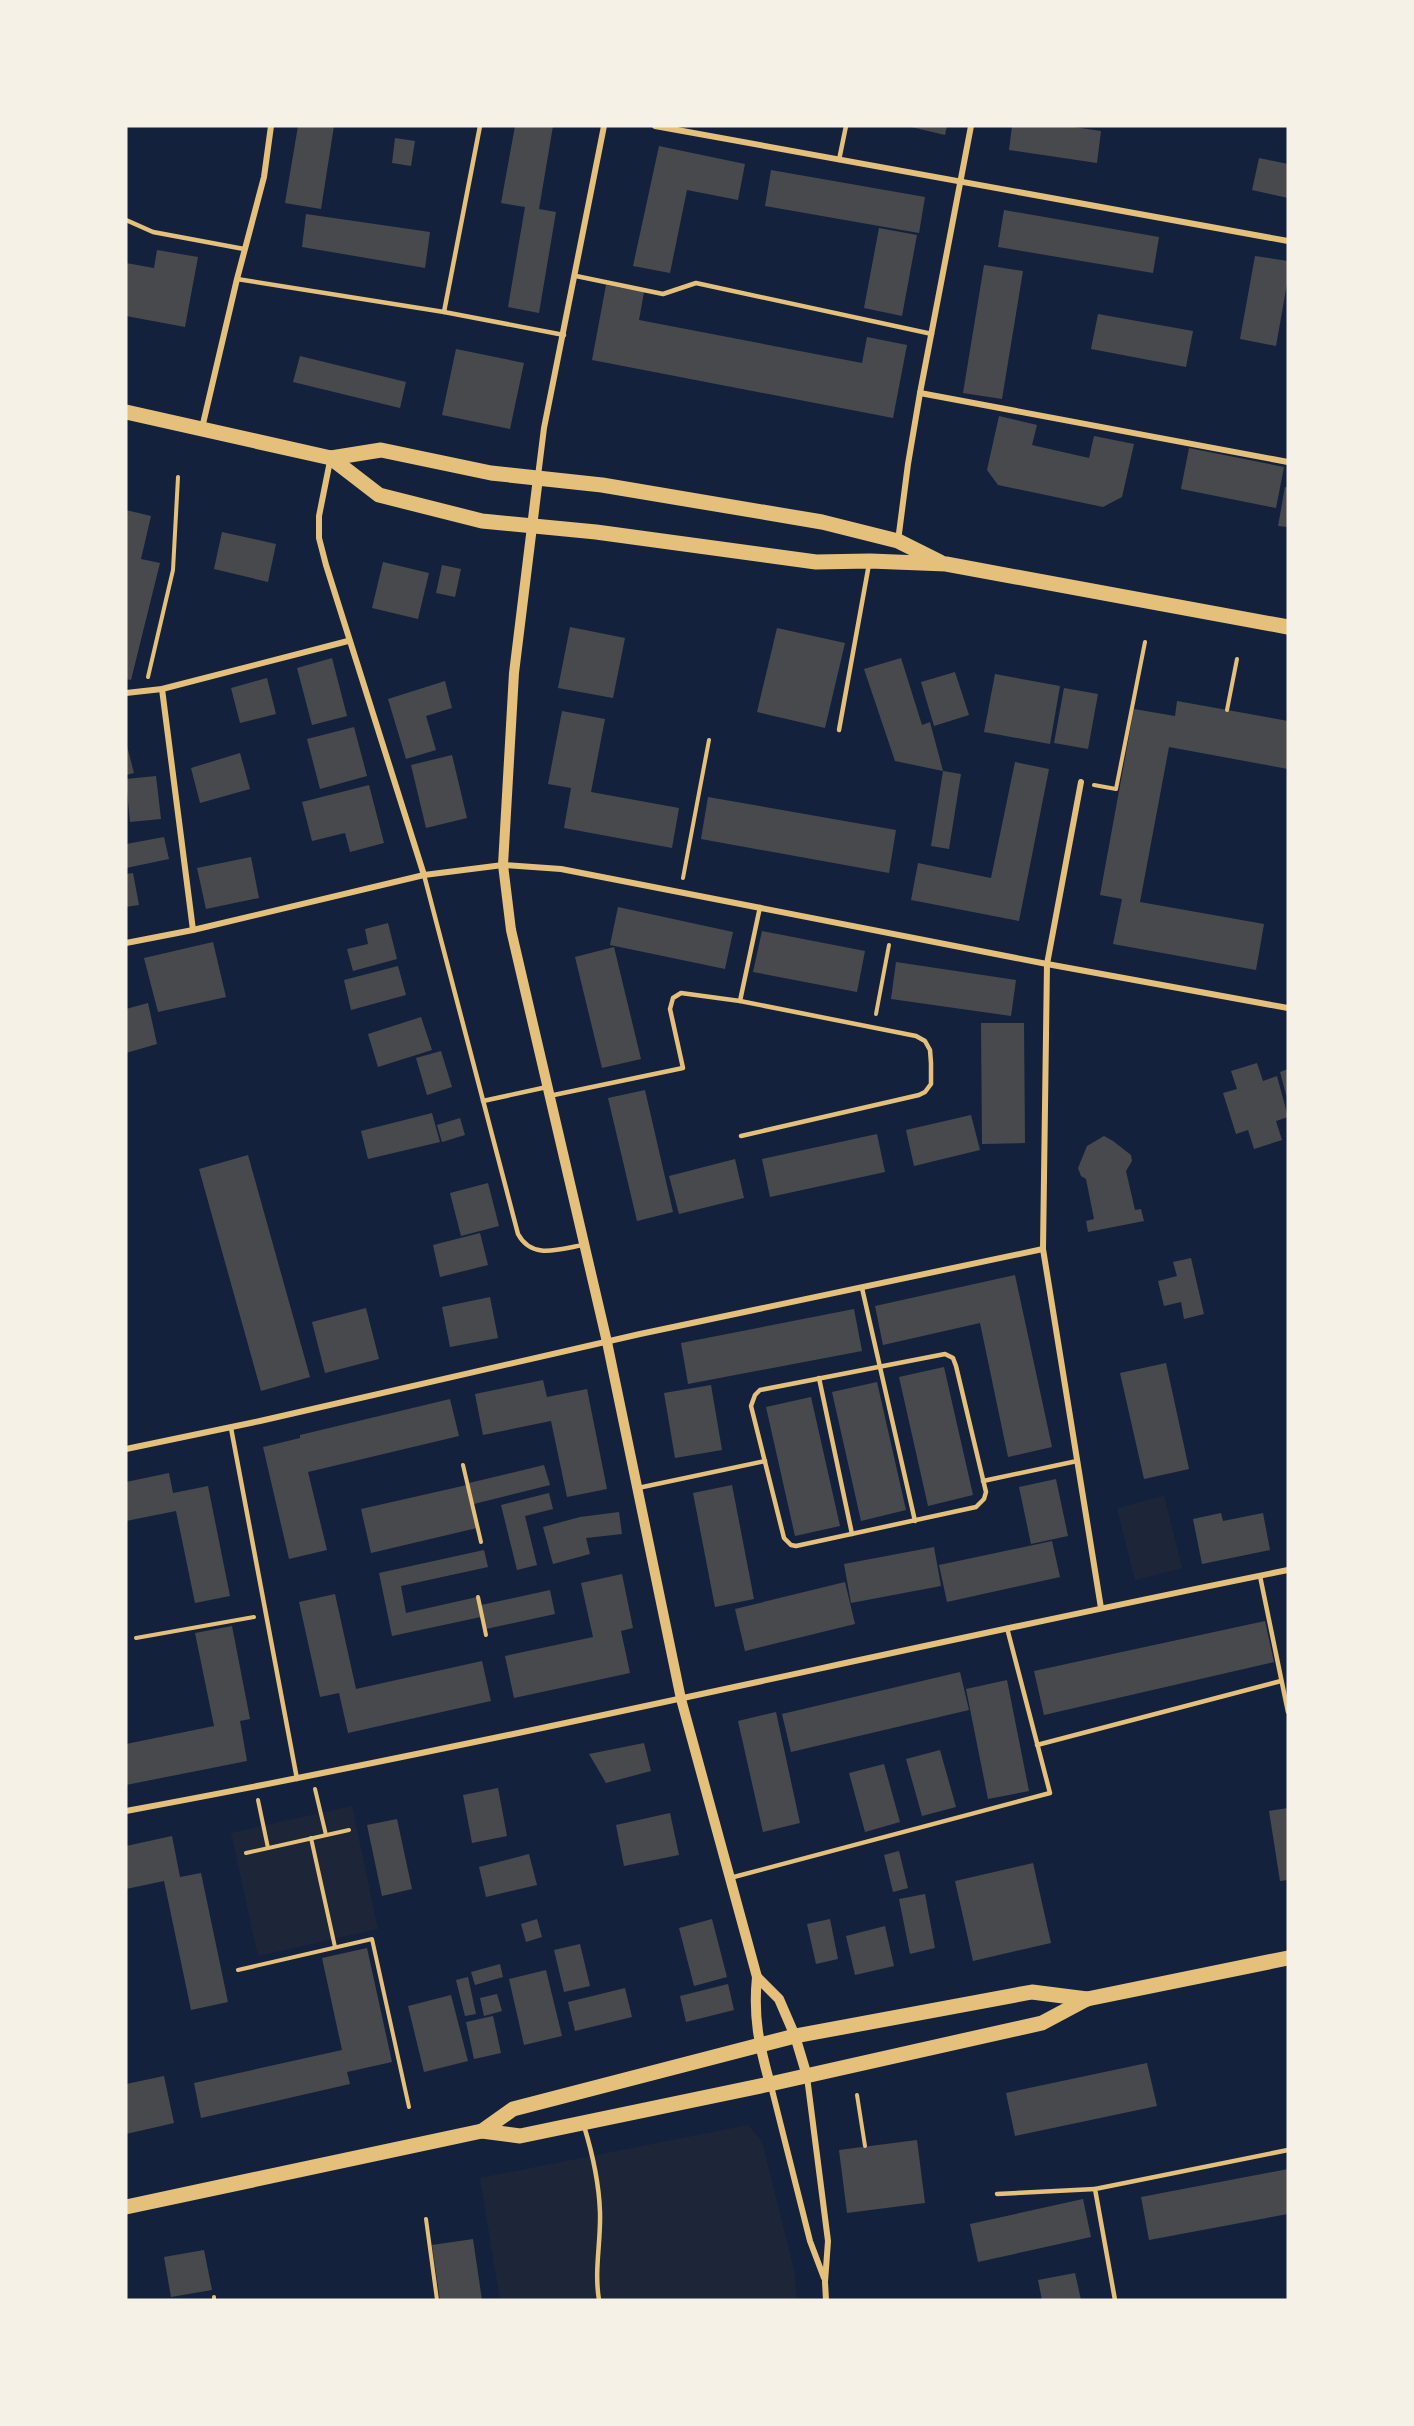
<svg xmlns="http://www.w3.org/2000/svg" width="1414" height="2426" font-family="Karla,sans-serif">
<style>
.green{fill:#1d2539}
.building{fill:#48494c}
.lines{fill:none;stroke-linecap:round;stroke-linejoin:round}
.path{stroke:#e5c07b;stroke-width:4}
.service{stroke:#e5c07b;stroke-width:4.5}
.minor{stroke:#e5c07b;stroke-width:6}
.tertiary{stroke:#e5c07b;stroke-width:10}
.primary{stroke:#e5c07b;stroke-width:15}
</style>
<rect width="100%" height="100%" fill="#14213d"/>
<!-- green -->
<g class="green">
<polygon points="1164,1496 1182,1568 1135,1580 1117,1508"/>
<polygon points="352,1806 378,1929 258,1956 231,1833"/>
<polygon points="748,2125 762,2142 794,2270 797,2300 500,2300 480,2178"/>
</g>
<!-- building -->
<g class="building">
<polygon points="298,126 334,126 321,209 285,203"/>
<polygon points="515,126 553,126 539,209 556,212 539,313 508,307 525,207 501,203"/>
<polygon points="907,126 947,126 945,135"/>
<polygon points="1012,126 1067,126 1101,131 1097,163 1009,150"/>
<polygon points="395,138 415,141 411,166 392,163"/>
<polygon points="659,146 745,164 738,200 687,190 670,273 633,266"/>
<polygon points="1259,158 1288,164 1288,198 1252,190"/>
<polygon points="771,170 925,197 919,233 765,206"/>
<polygon points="1004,210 1159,237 1153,273 998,247"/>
<polygon points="306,214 430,232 425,268 302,247"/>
<polygon points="879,228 917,235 902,316 864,308"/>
<polygon points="157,250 198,257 185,327 126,316 126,263 154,268"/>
<polygon points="1255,256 1288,261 1288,278 1276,346 1240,339"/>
<polygon points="984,265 1023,271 1002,399 963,393"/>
<polygon points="606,285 644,292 639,320 862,363 867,337 907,345 893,418 592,360"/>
<polygon points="1098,314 1193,331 1186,367 1091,349"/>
<polygon points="456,349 524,363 510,429 442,415"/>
<polygon points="300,356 406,382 400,408 293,382"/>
<polygon points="999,416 1037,425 1032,445 1089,458 1094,436 1134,444 1122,497 1103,507 998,485 987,470"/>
<polygon points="1189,448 1284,467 1276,508 1181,489"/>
<polygon points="1285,487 1288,488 1288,527 1278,526"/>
<polygon points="126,510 151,516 141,559 160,563 131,680 126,679"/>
<polygon points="222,532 276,544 268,582 214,569"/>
<polygon points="383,562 429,573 418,619 372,608"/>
<polygon points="442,565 461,569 455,597 436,593"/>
<polygon points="570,627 625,638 613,698 558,688"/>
<polygon points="777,628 845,643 825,728 757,712"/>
<polygon points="332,658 347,716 312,725 297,668"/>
<polygon points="901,658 922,725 930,722 943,771 895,761 864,669"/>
<polygon points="955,672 969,715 934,726 921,682"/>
<polygon points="995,674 1060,686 1050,744 984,732"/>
<polygon points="267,678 276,714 240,723 231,688"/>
<polygon points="445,681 452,708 426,716 436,750 406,759 388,699"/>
<polygon points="1064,688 1098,694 1088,749 1054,743"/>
<polygon points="1177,701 1288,721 1288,769 1169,747 1140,902 1264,924 1256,970 1113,944 1122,899 1100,895 1134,709 1175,716"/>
<polygon points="562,711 605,719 591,792 679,808 672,848 564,828 571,788 548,784"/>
<polygon points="354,727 367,776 320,789 307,739"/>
<polygon points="126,742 134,773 126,775"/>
<polygon points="240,753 250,789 200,803 191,768"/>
<polygon points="452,755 467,818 426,828 411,765"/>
<polygon points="1015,762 1049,769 1019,921 911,900 918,863 991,878"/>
<polygon points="943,771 961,774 949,849 931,846"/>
<polygon points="156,776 161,819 130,822 126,779"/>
<polygon points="369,785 384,843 350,852 345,833 312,841 302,802"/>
<polygon points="708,797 896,830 889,873 701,839"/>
<polygon points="164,837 169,859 126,868 126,844"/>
<polygon points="251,857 259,898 206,909 197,868"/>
<polygon points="133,873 139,905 126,907 126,874"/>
<polygon points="618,907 733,932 725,969 610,945"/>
<polygon points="388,923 397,959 353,971 347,949 368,944 365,929"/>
<polygon points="762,931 865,951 857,992 753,972"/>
<polygon points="213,942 226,997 158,1012 144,958"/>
<polygon points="614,947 641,1059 602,1068 575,957"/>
<polygon points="896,962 1016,980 1011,1016 891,999"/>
<polygon points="398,966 406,995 351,1010 344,980"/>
<polygon points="148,1003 157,1044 126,1053 126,1009"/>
<polygon points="421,1017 432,1050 378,1067 368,1034"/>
<polygon points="981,1023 1024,1023 1025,1143 982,1144"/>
<polygon points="441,1051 452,1087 427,1095 416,1058"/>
<polygon points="1257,1063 1263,1081 1277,1076 1288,1117 1276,1121 1282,1140 1254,1149 1248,1130 1236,1134 1223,1093 1237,1089 1231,1071"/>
<polygon points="1288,1069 1288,1098 1287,1098 1280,1072"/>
<polygon points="645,1090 673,1212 637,1221 608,1098"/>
<polygon points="432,1113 440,1142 368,1159 361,1131"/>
<polygon points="971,1115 980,1150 914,1166 906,1130"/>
<polygon points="460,1118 465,1135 442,1142 437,1125"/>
<polygon points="877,1134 885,1172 770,1197 762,1159"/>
<polygon points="1104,1136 1113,1141 1131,1155 1132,1161 1126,1171 1135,1210 1141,1209 1144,1221 1088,1232 1086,1221 1094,1219 1086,1179 1081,1176 1078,1168 1087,1146"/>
<polygon points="248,1155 310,1377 261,1391 199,1169"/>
<polygon points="735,1159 744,1198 679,1214 669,1176"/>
<polygon points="488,1183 499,1226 461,1236 450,1193"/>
<polygon points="480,1233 488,1265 440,1277 433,1245"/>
<polygon points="1191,1258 1204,1314 1184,1319 1181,1302 1164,1306 1158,1281 1177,1276 1173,1262"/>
<polygon points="1015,1275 1052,1447 1008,1457 980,1323 883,1345 875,1306"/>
<polygon points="490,1297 498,1338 450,1347 442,1307"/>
<polygon points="366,1308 379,1359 325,1373 312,1322"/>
<polygon points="854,1309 862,1351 688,1384 681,1343"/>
<polygon points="1166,1363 1189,1469 1144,1479 1120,1373"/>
<polygon points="944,1367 973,1495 928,1506 899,1377"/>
<polygon points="543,1380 547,1397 587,1389 607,1489 567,1497 551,1421 483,1435 475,1394"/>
<polygon points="877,1382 906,1510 861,1521 832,1392"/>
<polygon points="711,1385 722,1450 675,1458 664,1393"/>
<polygon points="811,1397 840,1526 795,1536 766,1407"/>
<polygon points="450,1399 459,1436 308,1472 327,1550 289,1559 263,1447 300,1438 300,1435"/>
<polygon points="544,1465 550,1485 474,1504 469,1483"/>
<polygon points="169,1473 173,1493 208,1486 230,1596 195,1603 176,1511 126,1521 126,1482"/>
<polygon points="1056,1479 1068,1536 1031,1544 1019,1487"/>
<polygon points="467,1485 477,1528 371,1553 361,1509"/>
<polygon points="732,1485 754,1599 715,1607 693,1493"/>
<polygon points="549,1493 553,1509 525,1516 537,1565 517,1570 501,1505"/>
<polygon points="619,1512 622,1534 586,1538 590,1554 553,1564 543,1527 580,1517"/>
<polygon points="1221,1513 1223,1521 1263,1513 1270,1550 1202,1564 1193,1519"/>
<polygon points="1052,1541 1060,1577 947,1602 939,1565"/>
<polygon points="934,1547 941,1586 851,1603 844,1564"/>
<polygon points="484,1550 488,1567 401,1586 406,1613 477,1597 481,1617 392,1636 379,1573"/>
<polygon points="622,1574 633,1628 621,1631 630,1673 514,1698 505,1656 593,1637 581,1583"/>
<polygon points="845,1582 855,1624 745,1651 735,1609"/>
<polygon points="550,1590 555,1614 486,1629 481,1605"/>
<polygon points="335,1594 356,1689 482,1661 491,1701 348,1733 339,1693 320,1697 299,1602"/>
<polygon points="1265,1621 1274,1662 1044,1715 1034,1671"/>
<polygon points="232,1626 250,1719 240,1721 247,1761 126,1785 126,1744 214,1726 195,1633"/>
<polygon points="960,1672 969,1710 791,1752 782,1714"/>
<polygon points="1007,1680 1029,1791 988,1799 966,1689"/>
<polygon points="776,1712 800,1823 763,1832 738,1721"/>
<polygon points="644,1743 651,1771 606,1783 589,1754"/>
<polygon points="940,1750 956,1807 922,1816 906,1759"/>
<polygon points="884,1764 900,1822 865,1832 849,1773"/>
<polygon points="498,1788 507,1836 472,1843 463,1795"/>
<polygon points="1288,1808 1288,1880 1280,1881 1269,1811"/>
<polygon points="670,1813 679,1855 624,1866 616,1825"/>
<polygon points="397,1819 412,1889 382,1896 367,1825"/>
<polygon points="172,1836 180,1877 201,1873 228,2002 191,2010 164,1881 126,1889 126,1846"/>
<polygon points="899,1851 908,1888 893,1892 884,1855"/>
<polygon points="529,1854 537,1885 486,1897 479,1867"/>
<polygon points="1033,1863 1051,1943 973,1961 955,1881"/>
<polygon points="925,1894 935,1948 910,1954 899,1899"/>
<polygon points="537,1919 542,1937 526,1942 521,1924"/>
<polygon points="712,1919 727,1977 694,1986 679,1928"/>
<polygon points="830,1919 838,1959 816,1964 807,1924"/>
<polygon points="885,1926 894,1966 855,1975 846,1936"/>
<polygon points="580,1944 590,1986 564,1992 554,1950"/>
<polygon points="367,1948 392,2062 347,2072 350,2084 201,2118 194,2083 342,2050 322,1958"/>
<polygon points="500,1964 503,1977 475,1985 471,1972"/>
<polygon points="546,1970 562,2036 524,2045 509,1979"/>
<polygon points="468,1977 476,2014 465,2016 456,1980"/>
<polygon points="728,1984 734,2010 686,2022 680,1996"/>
<polygon points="625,1988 632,2017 575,2031 568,2002"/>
<polygon points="497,1994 502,2011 484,2016 480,1998"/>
<polygon points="451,1995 468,2061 424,2072 408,2006"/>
<polygon points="493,2016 501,2053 474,2059 466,2022"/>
<polygon points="1147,2063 1157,2106 1015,2136 1006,2093"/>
<polygon points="164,2076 174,2123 126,2134 126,2084"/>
<polygon points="917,2140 925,2203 847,2213 839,2150"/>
<polygon points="1288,2169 1288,2214 1149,2240 1141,2197"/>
<polygon points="1083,2199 1091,2237 978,2262 970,2224"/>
<polygon points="473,2239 482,2300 440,2300 432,2245"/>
<polygon points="204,2250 212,2290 171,2297 164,2257"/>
<polygon points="1075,2273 1081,2300 1042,2300 1038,2280"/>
</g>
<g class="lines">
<!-- path -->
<g class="path">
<polyline points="148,677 173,570 178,477"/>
<polyline points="1227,710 1237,659"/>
<polyline points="1094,785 1116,789 1145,642"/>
<polyline points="683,878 709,740"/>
<polyline points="876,1014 889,945"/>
<polyline points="463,1465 481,1542"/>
<polyline points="478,1597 486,1635"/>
<polyline points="136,1638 254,1617"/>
<polyline points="315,1789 326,1835"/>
<polyline points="258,1800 268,1848"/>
<polyline points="311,1838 335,1947"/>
<polyline points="246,1853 349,1830"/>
<polyline points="238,1970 372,1939 409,2107"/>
<polyline points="857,2095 865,2146"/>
<polyline points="426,2219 437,2300"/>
<polyline points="214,2297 214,2300"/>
</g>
<!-- service -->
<g class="service">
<polyline points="839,160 846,126"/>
<polyline points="126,220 153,232 244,249"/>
<polyline points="576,276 663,294 696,283 932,334"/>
<polyline points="237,279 444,312 564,335"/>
<polyline points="444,312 480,126"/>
<polyline points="839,730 869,564"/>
<path d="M 424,875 L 518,1234 C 532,1260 559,1249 583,1245"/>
<polyline points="740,1001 760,907"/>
<polyline points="549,1096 683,1068 670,1009 673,998 681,993 740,1001 916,1036 925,1041 930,1050 931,1063 931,1084 925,1092 919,1095 741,1136"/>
<polyline points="483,1101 547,1087"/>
<polyline points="862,1288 915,1521"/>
<polygon points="945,1354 953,1358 956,1366 986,1492 984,1499 976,1507 796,1546 791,1545 784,1538 751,1406 755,1395 760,1390"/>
<polyline points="819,1378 852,1534"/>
<polyline points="231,1428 297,1779"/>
<polyline points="983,1481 1077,1461"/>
<polyline points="638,1488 765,1461"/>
<polyline points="1260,1576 1288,1712"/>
<polyline points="1037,1745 1281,1681"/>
<polyline points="730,1878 1050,1793 1007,1628"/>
<path d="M 584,2126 C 592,2152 599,2184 600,2212 C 601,2242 594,2270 599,2300"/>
<polyline points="997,2194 1095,2189"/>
<polyline points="1115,2300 1095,2189 1288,2150"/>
</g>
<!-- minor -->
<g class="minor">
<polyline points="655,126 1288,241"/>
<polyline points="920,393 1288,462"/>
<polyline points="202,428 237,279 264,177 271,126"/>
<polyline points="330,461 319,516 319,538 326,565 424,875"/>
<polyline points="538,476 544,428 604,126"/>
<polyline points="898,541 908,464 920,393 971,126"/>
<polyline points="162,689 193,930"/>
<polyline points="126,693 162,689 348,641"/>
<polyline points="1081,782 1047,964 1043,1249 1101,1608"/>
<polyline points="126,943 193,930 424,875 503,865 561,869 1047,964 1288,1008"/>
<polyline points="126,1449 260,1421 640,1334 1043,1249"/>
<path d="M 126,1811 C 515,1739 900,1648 1288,1570"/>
<polyline points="807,2077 828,2241 825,2282 826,2300"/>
<polyline points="771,2086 810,2241 824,2278"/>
</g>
<!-- tertiary -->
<g class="tertiary">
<path d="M 538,478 L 514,673 L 503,865 L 511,930 L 607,1342 L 681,1699 L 757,1977 C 753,2017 759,2045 770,2084"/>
<polyline points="757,1977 779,1999 795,2036 807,2076"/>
</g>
<!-- primary -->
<g class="primary">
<polyline points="126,412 331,458 381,450 491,473 602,485 822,522 898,541 940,562"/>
<polyline points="331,458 379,495 482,521 596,532 816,562 870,561 946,564 1288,627"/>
<polyline points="482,2131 513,2109 795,2036 1032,1992 1087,1999"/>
<polyline points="126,2207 482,2131 520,2136 770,2084 1042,2023 1087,1999 1288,1958"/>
</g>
</g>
<!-- border -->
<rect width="1414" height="2426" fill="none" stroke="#f6f1e7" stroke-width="255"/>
</svg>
